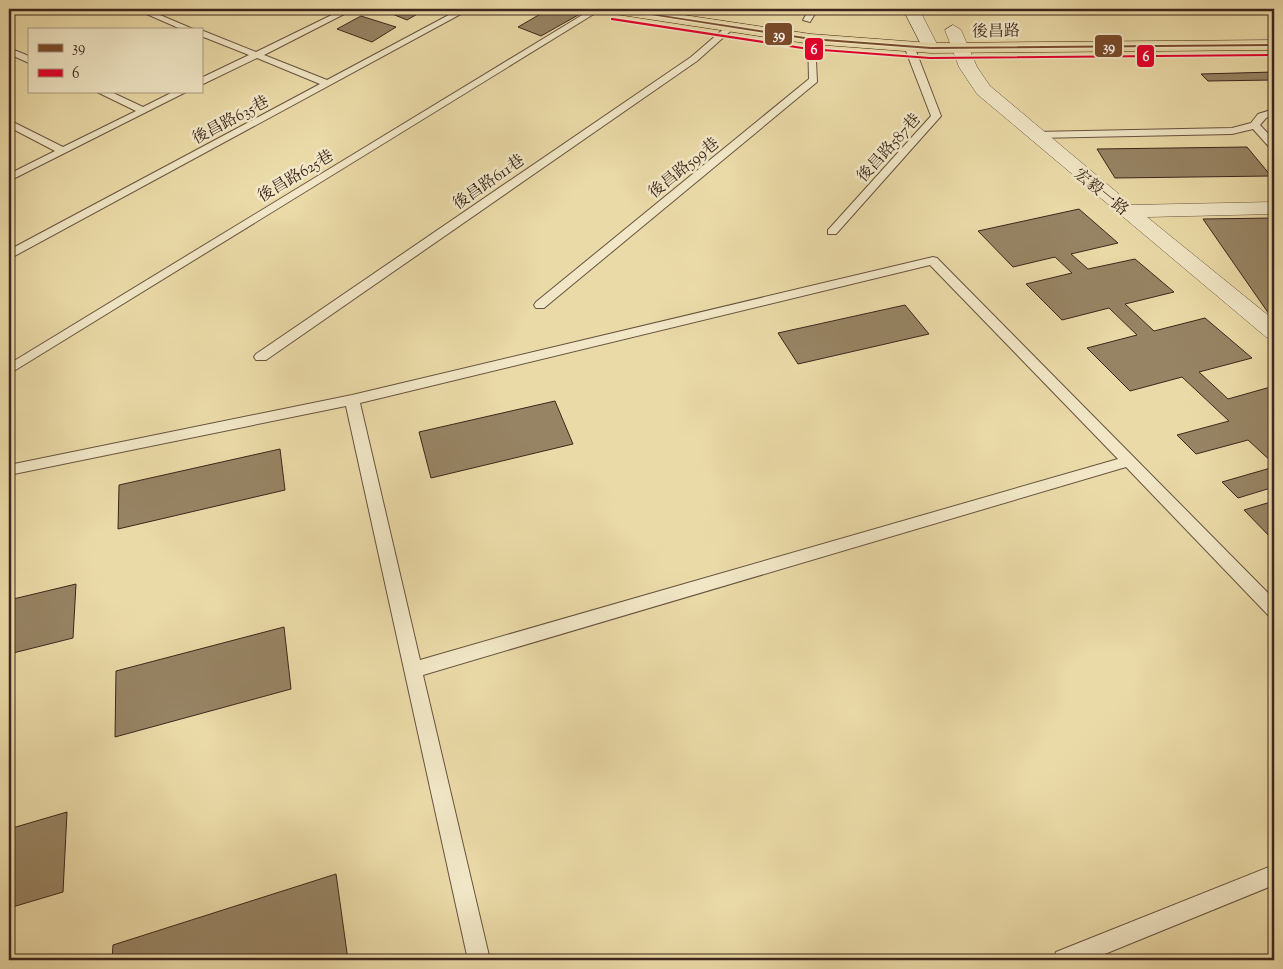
<svg xmlns="http://www.w3.org/2000/svg" width="1283" height="969" font-family="'Sorts Mill Goudy','Noto Serif TC',serif">
<style>
.building{fill:#978464;stroke:#3d261c}
.lines{fill:none;stroke-linecap:round;stroke-linejoin:round}
.lane-casing{stroke:#68533f;stroke-width:2}
.street-casing{stroke:#68533f;stroke-width:1}
.primary-casing{stroke:#3d261c;stroke-width:1}
.lane{fill:#f1e7c6;fill-rule:evenodd}
.street{fill:#f1e7c6;fill-rule:evenodd}
.primary{fill:#eadaa7;fill-rule:evenodd}
.bus-1-casing{stroke:#f1e7c6;stroke-width:3}
.bus-2-casing{stroke:#f1e7c6;stroke-width:3}
.bus-1{fill:#7a4b2a;fill-rule:evenodd}
.bus-2{fill:#e4002b;fill-rule:evenodd}
.labels{text-anchor:middle;stroke-width:5;stroke-linejoin:round;paint-order:stroke}
.far-street-label{font-size:16px;fill:#3d261c;stroke:#f1e7c6}
.line-badge{stroke:#f1e7c6;stroke-width:2}
.badge-label{font-size:14px;text-anchor:middle;font-weight:bold;fill:#fff}
</style>
<rect width="100%" height="100%" fill="#eadaa7"/>
<filter id="stains"><feTurbulence type="fractalNoise" baseFrequency=".004" numOctaves="4"/><feColorMatrix values="0 0 0 0 .2 0 0 0 0 .09 0 0 0 0 .02 0 0 0 .5 -.17"/></filter>
<radialGradient id="worn" r=".72"><stop offset=".6" stop-color="#630" stop-opacity="0"/><stop offset="1" stop-color="#630" stop-opacity=".3"/></radialGradient>
<!-- building -->
<g class="building">
<polygon points="380,9 426,9 407,20"/>
<polygon points="549,9 578,9 587,10 541,36 518,27"/>
<polygon points="833,9 873,9 868,12 843,13"/>
<polygon points="361,16 396,27 372,42 337,29"/>
<polygon points="1274,72 1274,80 1208,81 1201,74"/>
<polygon points="1247,147 1271,176 1115,178 1097,149"/>
<polygon points="1079,209 1118,243 1071,254 1088,269 1135,259 1174,292 1125,304 1154,331 1205,318 1252,358 1199,372 1228,399 1274,386 1274,464 1248,440 1196,454 1177,435 1229,421 1182,377 1130,391 1087,348 1137,335 1109,308 1062,320 1026,284 1072,273 1055,257 1013,267 978,231"/>
<polygon points="1274,218 1274,314 1269,314 1203,219"/>
<polygon points="905,305 929,334 798,364 778,333"/>
<polygon points="555,401 573,444 431,478 419,432"/>
<polygon points="280,449 285,490 118,529 119,485"/>
<polygon points="1274,467 1274,487 1238,498 1222,482"/>
<polygon points="1274,501 1274,541 1244,510"/>
<polygon points="76,584 73,638 9,654 9,600"/>
<polygon points="284,627 291,689 115,737 116,671"/>
<polygon points="67,812 63,892 9,908 9,829"/>
<polygon points="336,874 348,960 112,960 113,945"/>
</g>
<g class="lines">
<defs>
<g id="lane">
<polygon points="135,9 146,9 193,29 181,29"/>
<polygon points="344,9 354,9 264,55 327,80 460,9 470,9 9,259 9,250 320,84 257,58 201,85 201,78 249,55 201,36 201,30 256,52"/>
<polygon points="592,9 602,9 9,374 9,364"/>
<polygon points="803,9 813,9 816,12 810,22 803,20 807,13"/>
<polygon points="727,26 734,28 697,61 266,360 256,360 254,357 256,354 691,57"/>
<polygon points="808,37 815,39 817,82 544,308 536,308 534,305 536,302 809,79"/>
<polygon points="906,44 914,46 941,116 836,234 828,234 828,230 931,116 904,46"/>
<polygon points="9,48 29,56 29,63 9,54"/>
<polygon points="95,91 109,91 143,107 175,91 188,91 9,181 9,174 55,151 9,127 9,120 63,147 136,111"/>
<polygon points="1274,109 1274,115 1266,118 1260,125 1274,140 1274,149 1270,148 1253,129 1232,134 1035,138 1030,135 1035,132 1232,128 1251,123 1258,114"/>
<path d="M 933,257 L 937,258 L 1274,599 L 1274,617 L 1268,615 L 1126,467 L 423,675 L 490,960 L 468,960 L 346,406 L 9,475 L 9,465 L 352,395 ZM 930,265 L 1118,459 L 420,660 L 360,403 Z"/>
<polygon points="1274,865 1274,885 1090,960 1053,960 1056,952"/>
</g>
<g id="street">
<polygon points="903,9 919,9 939,48 937,52 925,52"/>
<polygon points="953,25 961,30 977,67 990,86 1132,205 1274,202 1274,214 1147,217 1274,320 1274,340 1266,337 977,94 959,67 945,30"/>
</g>
<polygon id="primary" points="607,9 644,9 811,34 931,43 1274,40 1274,50 931,53 811,44 615,14"/>
</defs>
<!-- lane casing -->
<use href="#lane" class="lane-casing"/>
<!-- street casing -->
<use href="#street" class="street-casing"/>
<!-- primary casing -->
<use href="#primary" class="primary-casing"/>
<!-- lane -->
<use href="#lane" class="lane"/>
<!-- street -->
<use href="#street" class="street"/>
<!-- primary -->
<use href="#primary" class="primary"/>
<defs>
<polygon id="bus-1" points="613,9 622,9 811,38 931,47 1274,44 1274,46 931,49 811,40"/>
<polygon id="bus-2" points="613,18 809,48 930,57 1274,54 1274,56 930,59 809,50 611,20 611,18"/>
</defs>
<!-- bus-1 casing -->
<use href="#bus-1" class="bus-1-casing"/>
<!-- bus-2 casing -->
<use href="#bus-2" class="bus-2-casing"/>
<!-- bus-1 -->
<use href="#bus-1" class="bus-1"/>
<!-- bus-2 -->
<use href="#bus-2" class="bus-2"/>
</g>
<g class="labels">
<!-- far-street labels -->
<g class="far-street-label">
<text transform="translate(996 30) rotate(-1)" y="6">後昌路</text>
<text transform="translate(230 119) rotate(-28)" y="6">後昌路635巷</text>
<text transform="translate(888 147) rotate(-48)" y="6">後昌路587巷</text>
<text transform="translate(683 167) rotate(-39)" y="6">後昌路599巷</text>
<text transform="translate(295 175) rotate(-31)" y="6">後昌路625巷</text>
<text transform="translate(488 181) rotate(-35)" y="6">後昌路611巷</text>
<text transform="translate(1102 191) rotate(39)" y="6">宏毅一路</text>
</g>
</g>
<g class="line-badge">
<rect x="764" y="22" width="29" height="24" rx="5" fill="#7a4b2a"/>
<rect x="1094" y="34" width="29" height="24" rx="5" fill="#7a4b2a"/>
<rect x="804" y="37" width="20" height="24" rx="5" fill="#e4002b"/>
<rect x="1136" y="44" width="19" height="24" rx="5" fill="#e4002b"/>
</g>
<g class="badge-label">
<text x="779" y="39">39</text>
<text x="1109" y="51">39</text>
<text x="814" y="54">6</text>
<text x="1146" y="61">6</text>
</g>
<!-- margin -->
<rect width="1283" height="969" fill="none" stroke="#eadaa7" stroke-width="30"/>
<rect x="10" y="10" width="1263" height="949" fill="none" stroke="#3d261c" stroke-width="2.5"/>
<rect x="15" y="15" width="1253" height="939" fill="none" stroke="#3d261c"/>
<!-- legend -->
<rect x="28" y="28" width="175" height="65" fill="#f1e7c6" stroke="#a99a82"/>
<rect x="38" y="44" width="25" height="8" fill="#7a4b2a" stroke="#a99a82"/>
<text x="72" y="52" font-size="15" fill="#3d261c">39</text>
<rect x="38" y="69" width="25" height="8" fill="#e4002b" stroke="#a99a82"/>
<text x="72" y="78" font-size="15" fill="#3d261c">6</text>
<rect width="100%" height="100%" filter="url(#stains)"/>
<rect width="100%" height="100%" fill="url(#worn)"/>
</svg>
